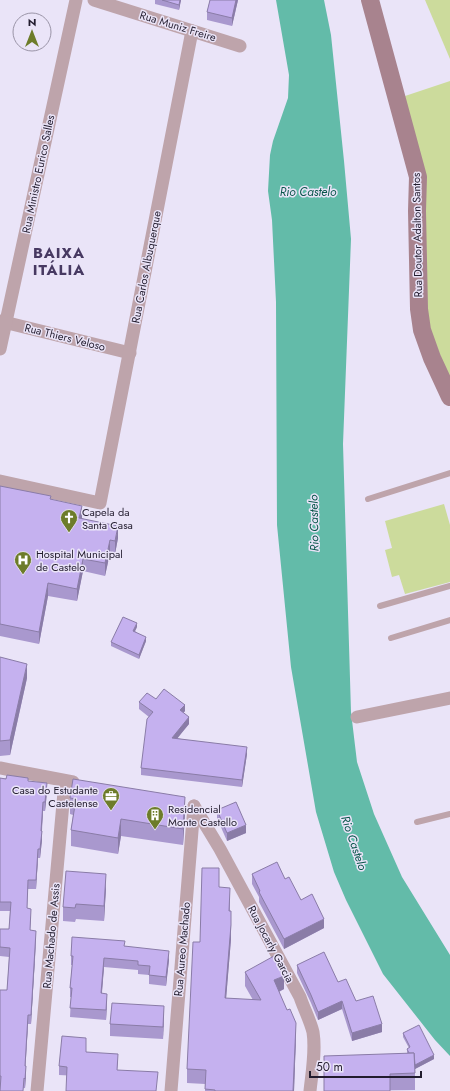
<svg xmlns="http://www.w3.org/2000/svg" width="450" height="1091" font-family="Jost,sans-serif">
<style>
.green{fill:#ccdb9c}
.water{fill:#63bba9}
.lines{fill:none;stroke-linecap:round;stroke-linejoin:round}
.lane{stroke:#bea4ab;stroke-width:6}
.street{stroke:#bea4ab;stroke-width:13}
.secondary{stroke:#a8838e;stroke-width:18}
.wall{fill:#a998ce}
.shaded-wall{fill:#8a7ca7}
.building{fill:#c5b1ef;stroke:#8a7ca7}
.labels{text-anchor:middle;stroke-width:3;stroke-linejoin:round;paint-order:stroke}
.street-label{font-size:11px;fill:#221c2e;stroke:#eae4f8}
.poi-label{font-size:11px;fill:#221c2e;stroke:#eae4f8;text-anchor:start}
.water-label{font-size:12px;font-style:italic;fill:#08564a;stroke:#eae4f8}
.district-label{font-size:15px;font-weight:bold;letter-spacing:1px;fill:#473962;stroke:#eae4f8}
</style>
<rect width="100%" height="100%" fill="#eae4f8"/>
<!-- green -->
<g class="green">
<polygon points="425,0 450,0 450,59"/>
<polygon points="450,81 450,381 427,321 405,96"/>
<polygon points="444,504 450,525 450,582 405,594 399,575 392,577 385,550 392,548 385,521"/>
</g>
<!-- water -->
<polygon class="water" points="276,0 324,0 331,35 344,161 351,239 343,444 351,712 357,762 374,814 402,877 450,955 450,1056 435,1040 383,974 346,900 334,872 316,812 291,667 277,525 276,302 272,220 268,191 270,155 273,141 288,98 289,75"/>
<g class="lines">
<!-- lane -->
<g class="lane">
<polyline points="368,499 450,473"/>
<polyline points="380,606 450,586"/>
<polyline points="391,638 450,620"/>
<polyline points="417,822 450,814"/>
</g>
<!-- street -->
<g class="street">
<polyline points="94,0 240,46"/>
<polyline points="0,321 130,353"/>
<polyline points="0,349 76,0"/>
<polyline points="0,481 100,503 192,31"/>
<polyline points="357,717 450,698"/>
<polyline points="0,768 73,782"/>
<path d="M 194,806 L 220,849 L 300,997 C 304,1009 310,1020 313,1032 C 316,1051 312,1072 310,1091"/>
<polyline points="37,1091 65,781"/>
<polyline points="171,1091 194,806"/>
</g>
<!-- secondary -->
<polyline class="secondary" points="370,0 418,177 417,211 419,309 422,330 432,358 450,397"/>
</g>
<!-- wall -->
<g class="wall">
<polygon points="155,0 181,0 179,10 155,4"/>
<polygon points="210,0 238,0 232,26 207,20 207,12"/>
<polygon points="0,486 51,499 82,518 118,538 115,554 110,553 105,576 83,571 77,601 48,596 39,644 0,636"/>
<polygon points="137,627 135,631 146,641 139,659 111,646 111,642"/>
<polygon points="0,657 27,678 10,755 0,756"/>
<polygon points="156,699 185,711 183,713 189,724 177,738 247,754 242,787 141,775 141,768 149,717 139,709 139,702"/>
<polygon points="0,778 28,781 47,792 45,811 43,811 42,831 42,840 40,858 38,858 36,889 28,889 27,909 31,918 30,931 36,940 31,1024 28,1024 25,1066 26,1075 25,1088 0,1091 0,990 7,990 9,957 0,956 0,929 9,929 10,911 0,911"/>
<polygon points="70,798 185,813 183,845 121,836 118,854 71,846 71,830 73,815 70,814"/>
<polygon points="217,810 246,833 227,841 217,818"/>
<polygon points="252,874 285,879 301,900 324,928 284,949 259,902 259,897 252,884"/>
<polygon points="219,887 230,902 230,911 231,925 231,939 226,998 253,1000 245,986 245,972 284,989 279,992 296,1036 294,1091 205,1091 205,1084 187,1083 187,1069 200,942"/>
<polygon points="106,888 104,921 76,919 75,922 63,921 63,907"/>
<polygon points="125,946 169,960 166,986 149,984 149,975 138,974 138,970 104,967 102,993 107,1003 106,1020 70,1017 71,997 70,997 70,988 72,965 71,965 71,956"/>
<polygon points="297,965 338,982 356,1001 382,1032 352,1041 342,1009 318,1020 311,1003 297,973"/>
<polygon points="164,1017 163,1039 110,1036 110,1024"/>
<polygon points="403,1033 434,1059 415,1069 415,1090 324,1091 407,1053 407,1049 409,1048 403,1037"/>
<polygon points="86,1052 118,1063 117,1070 158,1080 59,1075 59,1066"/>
</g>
<!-- shaded-wall -->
<g class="shaded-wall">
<polygon points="180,0 181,0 179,10 179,5"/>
<polygon points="236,0 238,0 232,26 232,18"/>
<polygon points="82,506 82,518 79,518"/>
<polygon points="118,526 118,538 115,554 115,541"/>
<polygon points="110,540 110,553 105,576 105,563"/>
<polygon points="83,559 83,571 77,601 77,589"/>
<polygon points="48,583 48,596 39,644 39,632"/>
<polygon points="137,623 137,627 133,635 133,631"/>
<polygon points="146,637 146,641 139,659 139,655"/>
<polygon points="27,664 27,678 10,755 10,740"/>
<polygon points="185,705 185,711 180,717 180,710"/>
<polygon points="189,717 189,724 172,745 172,738"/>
<polygon points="247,747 247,754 242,787 242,780"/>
<polygon points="47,783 47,792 45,811 45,802"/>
<polygon points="185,797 185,813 183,845 183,829"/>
<polygon points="43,802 43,811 41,840 41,831"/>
<polygon points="121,819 121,836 118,854 118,838"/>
<polygon points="246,825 246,833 227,841 227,833"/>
<polygon points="42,831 42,840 40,858 40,849"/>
<polygon points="38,849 38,858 36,889 36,880"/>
<polygon points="106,874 106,888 104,921 104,906"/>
<polygon points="231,911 231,939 225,1012 225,998"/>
<polygon points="324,919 324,928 284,949 284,939"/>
<polygon points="36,931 35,959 31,1024 31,1015"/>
<polygon points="169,951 169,960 166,986 166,977"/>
<polygon points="104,958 104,967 101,1002 101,993"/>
<polygon points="284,976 284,989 274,994 274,980"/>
<polygon points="107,994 107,1003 106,1020 106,1010"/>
<polygon points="342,1001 342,1009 318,1020 318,1012"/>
<polygon points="164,1006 164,1017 163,1039 163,1027"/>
<polygon points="28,1015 28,1024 25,1075 25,1066"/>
<polygon points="296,1023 296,1036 294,1091 293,1091"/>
<polygon points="382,1024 382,1032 352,1041 352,1033"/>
<polygon points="434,1055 434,1059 415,1069 415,1065"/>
<polygon points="26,1066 26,1075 25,1088 25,1079"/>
</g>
<!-- building -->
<g class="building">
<polygon points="162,0 180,0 179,5"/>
<polygon points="210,0 236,0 232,18 207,12"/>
<polygon points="0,486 51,496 50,499 82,506 79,518 118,526 115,541 110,540 105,563 83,559 77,589 48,583 39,632 0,624"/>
<polygon points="123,617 137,623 133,631 146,637 139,655 111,642"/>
<polygon points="0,657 27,664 10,740 0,741"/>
<polygon points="164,689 185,705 180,710 189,717 172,738 247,747 242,780 141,768 147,719 153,712 139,702 147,693 156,699"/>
<polygon points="7,775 28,778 28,781 47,783 45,802 43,802 41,831 42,831 40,849 38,849 36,880 28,880 27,908 31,909 30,930 36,931 31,1015 28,1015 25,1066 26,1066 25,1079 24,1078 23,1091 0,1091 1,1076 0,1076 0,990 7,990 10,948 0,947 0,929 9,929 11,902 0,902 0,778 6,779"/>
<polygon points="73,779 185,797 183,829 121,819 118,838 71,830 76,799 70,798"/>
<polygon points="236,802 246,825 227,833 217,810"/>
<polygon points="277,862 285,879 289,877 301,900 312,894 324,919 284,939 259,892 260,891 252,874"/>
<polygon points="202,868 219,868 219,887 230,888 229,911 231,911 231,925 225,998 261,1000 245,972 274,956 284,976 274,980 287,1010 290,1009 296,1023 293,1091 215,1091 215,1090 205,1089 206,1070 187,1069 193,942 200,942"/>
<polygon points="66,871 106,874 104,906 76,904 75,908 63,907"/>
<polygon points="72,937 125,941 124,946 169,951 166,977 149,975 150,966 138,965 138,961 104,958 101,993 107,994 106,1010 70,1008 72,988 70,988 73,956 71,956"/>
<polygon points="324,952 338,982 346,979 356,1001 373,996 382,1024 352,1033 342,1001 318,1012 311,995 297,965"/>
<polygon points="112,1003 164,1006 163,1027 110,1024"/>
<polygon points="419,1025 434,1055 415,1065 414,1053 409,1053 407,1049 410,1047 403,1033"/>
<polygon points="62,1036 86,1038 86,1052 118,1054 117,1070 158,1072 156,1091 66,1091 67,1067 59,1066"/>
<polygon points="414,1053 415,1073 390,1074 390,1091 324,1091 324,1056"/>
</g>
<!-- icons -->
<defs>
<symbol id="church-pin" viewBox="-11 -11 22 30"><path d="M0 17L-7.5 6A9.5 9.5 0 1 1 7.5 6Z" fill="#6d7c2a" stroke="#eae4f8"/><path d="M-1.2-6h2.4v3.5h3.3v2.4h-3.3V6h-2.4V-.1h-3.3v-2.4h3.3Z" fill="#fff"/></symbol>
<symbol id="hospital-pin" viewBox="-11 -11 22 30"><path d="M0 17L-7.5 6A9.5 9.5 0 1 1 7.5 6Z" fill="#6d7c2a" stroke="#eae4f8"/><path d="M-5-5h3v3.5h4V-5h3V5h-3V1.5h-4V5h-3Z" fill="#fff"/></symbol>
<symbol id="office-pin" viewBox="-11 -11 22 30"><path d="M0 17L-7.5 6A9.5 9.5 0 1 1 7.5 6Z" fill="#6d7c2a" stroke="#eae4f8"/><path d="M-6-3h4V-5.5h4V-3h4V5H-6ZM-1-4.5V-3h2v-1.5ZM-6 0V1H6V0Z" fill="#fff"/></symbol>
<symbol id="building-pin" viewBox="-11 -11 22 30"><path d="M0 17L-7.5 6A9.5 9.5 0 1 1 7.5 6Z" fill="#6d7c2a" stroke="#eae4f8"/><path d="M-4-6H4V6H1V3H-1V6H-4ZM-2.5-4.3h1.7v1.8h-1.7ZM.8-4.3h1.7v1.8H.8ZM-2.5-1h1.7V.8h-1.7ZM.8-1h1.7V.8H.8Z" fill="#fff"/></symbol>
</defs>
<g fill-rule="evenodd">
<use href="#church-pin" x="59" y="508" width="20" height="27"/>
<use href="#hospital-pin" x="13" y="550" width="20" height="27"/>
<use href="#office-pin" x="101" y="786" width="20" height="27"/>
<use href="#building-pin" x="145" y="805" width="20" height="27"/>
</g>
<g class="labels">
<!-- street labels -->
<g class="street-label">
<text transform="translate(178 26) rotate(17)" y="4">Rua Muniz Freire</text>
<text transform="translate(38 174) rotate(-78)" y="4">Rua Ministro Eurico Salles</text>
<text transform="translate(417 235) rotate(-91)" y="4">Rua Doutor Adalton Santos</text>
<text transform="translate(146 267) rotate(-79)" y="4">Rua Carlos Albuquerque</text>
<text transform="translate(65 337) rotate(14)" y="4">Rua Thiers Veloso</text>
<text transform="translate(51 936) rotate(-85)" y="4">Rua Machado de Assis</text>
<text transform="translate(271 944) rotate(62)" y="4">Rua Jocarly Garcia</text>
<text transform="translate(182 949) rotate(-85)" y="4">Rua Aureo Machado</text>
</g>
<!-- poi labels -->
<g class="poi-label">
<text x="82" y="516">Capela da<tspan x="82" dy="13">Santa Casa</tspan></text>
<text x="36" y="558">Hospital Municipal<tspan x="36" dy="13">de Castelo</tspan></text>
<text x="98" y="794" text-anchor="end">Casa do Estudante<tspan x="98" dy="13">Castelense</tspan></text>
<text x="168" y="813">Residencial<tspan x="168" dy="13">Monte Castello</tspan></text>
</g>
<!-- water labels -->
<g class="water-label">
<text x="308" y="196">Rio Castelo</text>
<text transform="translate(314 523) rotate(-91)" y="4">Rio Castelo</text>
<text transform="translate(354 843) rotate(71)" y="4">Rio Castelo</text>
</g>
<!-- district labels -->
<g class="district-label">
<text x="59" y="258">BAIXA<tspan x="59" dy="17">ITÁLIA</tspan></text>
</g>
</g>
<!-- north arrow -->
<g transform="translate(32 32)"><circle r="19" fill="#eae4f8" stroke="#9a94a7"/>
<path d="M0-3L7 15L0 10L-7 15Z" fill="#6d7c2a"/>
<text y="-6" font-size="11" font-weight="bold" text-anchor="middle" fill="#221c2e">N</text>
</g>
<!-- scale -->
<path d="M310 1071v6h111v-6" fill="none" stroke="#221c2e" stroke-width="2"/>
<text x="316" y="1071" font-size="12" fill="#221c2e" stroke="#eae4f8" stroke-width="3" paint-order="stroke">50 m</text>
</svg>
